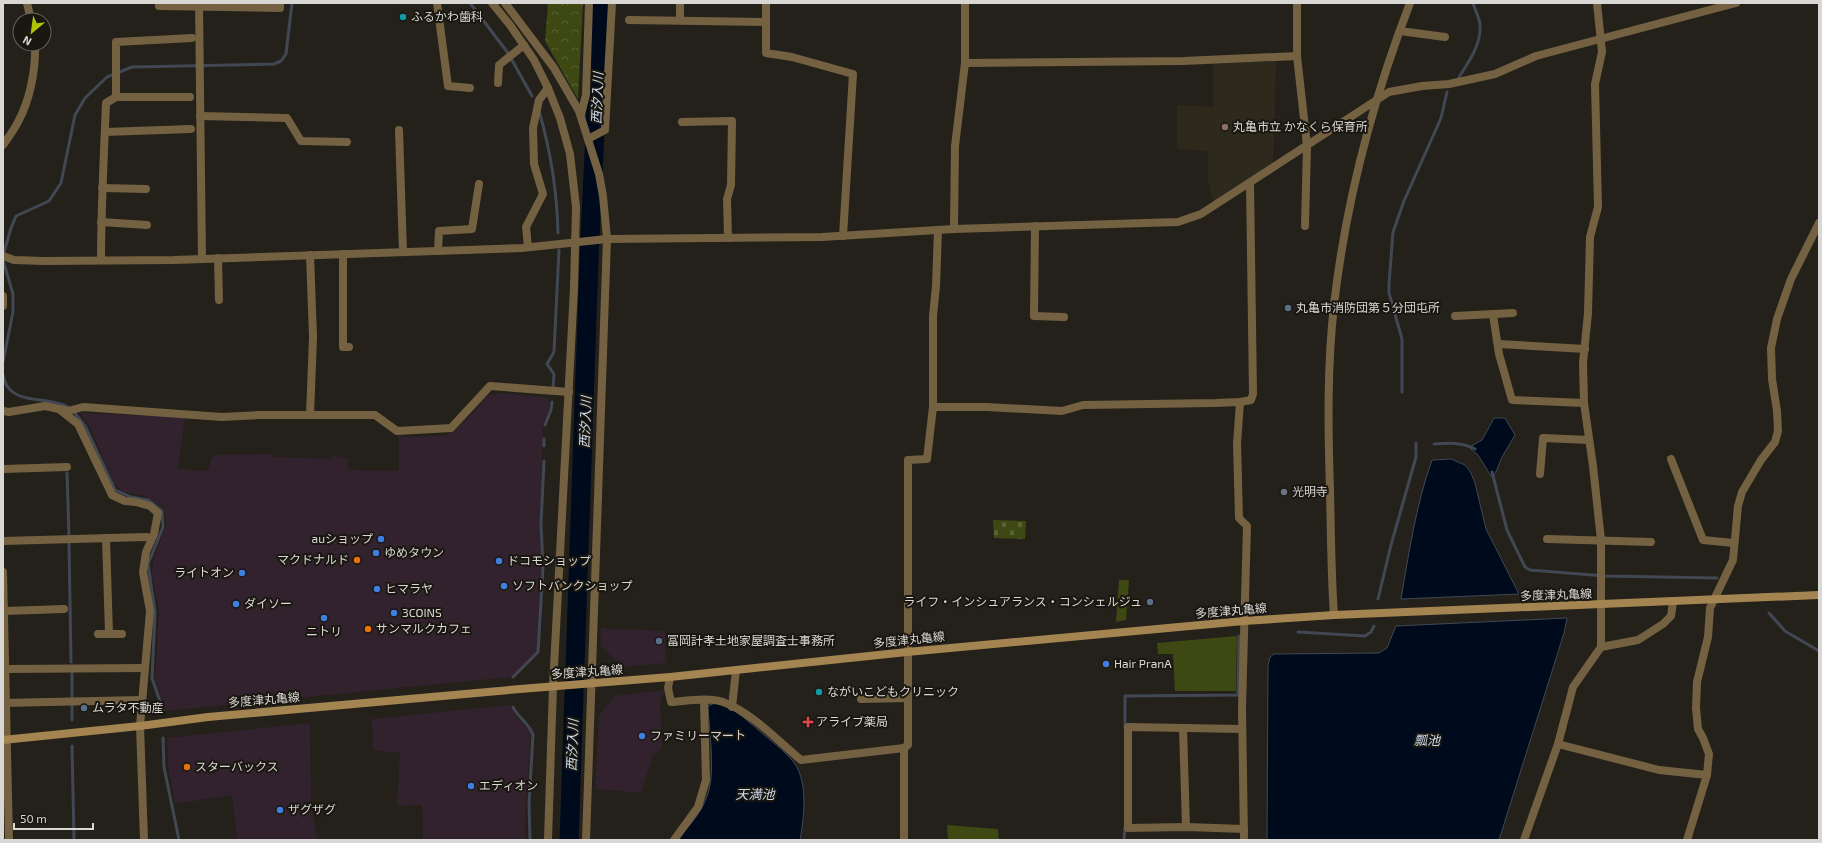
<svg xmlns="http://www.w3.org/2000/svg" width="1822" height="843" font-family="'Exo 2','Noto Sans JP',sans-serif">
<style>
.commercial{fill:#32222d}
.built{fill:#2e291d}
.grass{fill:#3d4813}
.cemetery{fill:url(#cemetery-stones)}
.park{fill:url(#park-crowns)}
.water{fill:#000a1d;stroke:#414854}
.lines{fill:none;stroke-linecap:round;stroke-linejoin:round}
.stream{stroke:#414854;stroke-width:3}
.river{stroke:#000a1d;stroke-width:19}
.minor{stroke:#746141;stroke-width:8}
.tertiary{stroke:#746141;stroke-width:8}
.secondary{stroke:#a48451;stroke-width:8}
.culture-dot{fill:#0f9aa8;stroke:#1a1711;stroke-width:1.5}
.education-dot{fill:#8d6e63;stroke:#1a1711;stroke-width:1.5}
.service-dot{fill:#5c6f8a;stroke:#1a1711;stroke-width:1.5}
.worship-dot{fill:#6b7280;stroke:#1a1711;stroke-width:1.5}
.shop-dot{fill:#3f7fe0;stroke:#1a1711;stroke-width:1.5}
.food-dot{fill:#e8710a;stroke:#1a1711;stroke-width:1.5}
.health-dot{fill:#e0444e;stroke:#1a1711;stroke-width:1.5}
.labels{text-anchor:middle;stroke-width:4;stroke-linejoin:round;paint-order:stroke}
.poi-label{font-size:12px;fill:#d9d7d3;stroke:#1a1711;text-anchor:start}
.street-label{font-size:12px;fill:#d9d7d3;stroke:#1a1711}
.water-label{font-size:13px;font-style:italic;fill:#cddcee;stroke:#1a1711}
</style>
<defs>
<pattern id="cemetery-stones" width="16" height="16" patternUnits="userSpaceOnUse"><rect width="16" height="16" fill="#3d4813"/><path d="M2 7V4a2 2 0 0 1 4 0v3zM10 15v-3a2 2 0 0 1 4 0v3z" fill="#586234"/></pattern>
<pattern id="park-crowns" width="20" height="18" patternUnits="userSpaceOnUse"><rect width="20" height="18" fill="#3d4813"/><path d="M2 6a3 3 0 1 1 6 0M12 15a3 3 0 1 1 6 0" fill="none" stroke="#586234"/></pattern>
</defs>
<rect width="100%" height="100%" fill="#23211a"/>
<!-- commercial -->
<g class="commercial">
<polygon points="503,393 548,398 549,401 549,410 543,424 540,528 542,568 537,652 511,677 165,711 155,679 159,610 152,576 153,561 166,525 165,513 162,507 144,496 121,491 114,483 92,432 89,425 83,419 82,413 185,417 178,469 205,471 208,469 213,455 270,454 275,457 329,459 331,458 331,455 348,458 348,468 350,470 398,471 399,469 399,435 405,437 444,436 453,432 472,414 485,398 490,395"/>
<polygon points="601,628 665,631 666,663 622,667 600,645"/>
<polygon points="665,690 660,701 662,748 653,755 641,793 595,789 599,716 614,696"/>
<polygon points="510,705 518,719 531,732 525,812 525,840 423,840 422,805 397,806 400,753 373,750 372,719"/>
<polygon points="310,723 311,806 317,838 313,840 237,840 232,795 175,804 168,766 167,738"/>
</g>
<!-- built -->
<polygon class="built" points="1276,61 1273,164 1213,202 1208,181 1208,151 1177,149 1177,105 1213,107 1213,63"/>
<!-- grass -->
<g class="grass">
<polygon points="1119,580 1129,580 1126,620 1116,622"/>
<polygon points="1237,636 1236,691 1175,691 1173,654 1158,654 1157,643"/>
<polygon points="947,825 998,829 999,840 948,840"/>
</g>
<!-- cemetery -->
<polygon class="cemetery" points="993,520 1026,521 1025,539 994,538"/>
<!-- park -->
<polygon class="park" points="548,3 583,3 578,99 545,41"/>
<!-- water -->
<g class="water">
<polygon points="1494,418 1505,418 1515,435 1502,457 1495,474 1491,476 1478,455 1471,449 1473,445 1482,440"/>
<path d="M 1451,459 L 1465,465 L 1470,471 L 1475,483 L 1486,529 L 1519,594 L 1401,599 C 1409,552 1416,505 1432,460 Z"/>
<polygon points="1567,618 1564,633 1499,840 1267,840 1268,666 1270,657 1274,654 1379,653 1387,648 1396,626"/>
<path d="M 715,703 C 731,705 744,718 756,728 C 769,740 785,750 795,764 C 808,783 804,818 800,840 L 677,840 C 690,825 704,810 709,790 C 715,766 709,731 708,706 Z"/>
</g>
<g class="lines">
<!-- stream -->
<g class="stream">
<polyline points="470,3 508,53 532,96"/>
<path d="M 1459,77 C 1469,62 1482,43 1480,24 C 1479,17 1475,10 1473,3"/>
<path d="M 539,111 C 551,152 557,190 558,233"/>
<polyline points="3,256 11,228 16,216 49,201 61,183 75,115 85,98 107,77 132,67 274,64 281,61 286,54 292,3"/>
<polyline points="3,260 13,294 13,312 3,362"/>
<path d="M 3,375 C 4,378 5,383 7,386 C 20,405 50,396 68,407"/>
<polyline points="553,388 554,374 547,364 554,352 559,250"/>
<polyline points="1402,392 1402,339 1389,293 1389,284 1393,232 1404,201 1441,118 1447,92"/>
<polyline points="74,412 85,426 115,490 131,497 148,500 162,511 163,527 148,564 155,612 152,678 163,710"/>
<polyline points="545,425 551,410 552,402"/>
<polyline points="544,439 544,446"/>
<path d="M 1434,444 C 1449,443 1461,442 1475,449"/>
<polyline points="1492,472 1507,530 1525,567 1530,570 1605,576 1717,578"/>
<polyline points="67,473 69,536"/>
<polyline points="69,543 71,662"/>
<polyline points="1378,599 1391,545 1416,457 1416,443"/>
<polyline points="1769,613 1785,631 1819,651"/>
<polyline points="1298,632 1365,636 1371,632 1374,626"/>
<polyline points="72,673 72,697"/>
<polyline points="513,677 538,652 543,567 541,524 544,461"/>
<polyline points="72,703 72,720"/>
<path d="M 513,707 C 518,718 530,724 533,735 L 529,802 L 530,840"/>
<polyline points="1125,728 1125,696 1238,695 1239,636"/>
<polyline points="163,738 164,767 179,840"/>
<polyline points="72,746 74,840"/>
<polyline points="1124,840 1125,827"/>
</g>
<!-- river -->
<polyline class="river" points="569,840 589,260 601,3"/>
<!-- minor -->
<g class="minor">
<polyline points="27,3 31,20"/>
<polyline points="159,3 159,6 280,8 280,3"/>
<polyline points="199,3 202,259"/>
<polyline points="437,3 448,86 470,88"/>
<polyline points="680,3 680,20"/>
<polyline points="766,3 766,53 792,57 853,74 843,236"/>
<polyline points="1297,3 1297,56 1307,146 1305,226"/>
<polyline points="629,20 766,22"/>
<polyline points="1400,31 1445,37"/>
<polyline points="965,63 1183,61 1297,56"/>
<polyline points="498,83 499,65 524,45"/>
<polyline points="116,97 116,42 192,38"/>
<polyline points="581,114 586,95 589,3"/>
<polyline points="200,116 287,118 301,141 347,142"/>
<polyline points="682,122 732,121 731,185 727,199 728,238"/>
<polyline points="399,130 403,252"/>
<polyline points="105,132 191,129"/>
<polyline points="588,139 605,130 612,3"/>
<path d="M 3,145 C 8,138 14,130 18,122 C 30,100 36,69 35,44"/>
<polyline points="102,188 146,189"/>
<polyline points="101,222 147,225"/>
<polyline points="1035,226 1034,316 1064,317"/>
<polyline points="954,229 955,146 965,63 965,3"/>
<polyline points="528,247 526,227 543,194 534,164 533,128 539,100 548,88"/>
<polyline points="438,251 439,231 472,229 479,184"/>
<polyline points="343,254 343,347 349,347"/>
<polyline points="3,256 14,260 44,261 174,260 522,248 607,239 822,237 954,229 1178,222 1201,214 1389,92 1422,86 1449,84 1495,74 1536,56 1736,3"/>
<polyline points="218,258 219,300"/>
<path d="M 101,260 C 101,208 104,155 106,103 L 116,97 L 190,97"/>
<polyline points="3,296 3,306"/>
<polyline points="1493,315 1499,354 1512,400 1584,403"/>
<polyline points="1455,316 1513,313"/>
<polyline points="1498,344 1585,349"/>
<polyline points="1240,402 1237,444 1239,518 1247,526 1242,707 1244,840"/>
<polyline points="933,407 986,407 1062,411 1083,405 1215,403 1240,402 1251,400 1253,394 1250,183"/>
<polyline points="61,409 68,411 83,407 222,417 260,415 375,415 397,431 451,428 490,386 569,392"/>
<polyline points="3,411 9,412 45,406 59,409 78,424 112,495 125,501 136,502 150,506 158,513 154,534 146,552 143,572 150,611 140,726 144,840"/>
<polyline points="310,415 313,337 310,255"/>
<polyline points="1671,459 1703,540 1734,543"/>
<polyline points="3,469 67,467"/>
<polyline points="1540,474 1543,438 1589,440"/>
<polyline points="106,538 109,634"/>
<polyline points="1547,539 1651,542"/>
<polyline points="3,541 147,537"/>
<polyline points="3,572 9,840"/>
<polyline points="5,611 64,609"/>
<polyline points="98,634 122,634"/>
<polyline points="1601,647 1638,640 1663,624 1671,616 1673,602"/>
<polyline points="5,669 145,668"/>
<path d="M 670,677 L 668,688 L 671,702 C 687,701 708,697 723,702 C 751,712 778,741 801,760 L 904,748"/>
<polyline points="861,699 908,698"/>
<polyline points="3,703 141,700"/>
<polyline points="732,707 736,670"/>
<polyline points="1183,728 1186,827"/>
<polyline points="1242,729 1128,727 1128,828 1186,827 1244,829"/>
<polyline points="1558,744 1659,770 1707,775"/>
<polyline points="674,840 698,807 706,780 704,700"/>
<polyline points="904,840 904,748 908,745 908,460 927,459 933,407 933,316 936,286 938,231"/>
<polyline points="1524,840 1558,744 1573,687 1601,647 1601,540 1593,466 1584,403 1583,363 1588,313 1590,237 1598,207 1595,84 1602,52 1597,3"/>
<polyline points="1687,840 1707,775 1709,754 1703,738 1698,729 1696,708 1697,682 1708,637 1710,608 1733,560 1738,506 1742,492 1761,460 1775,442 1778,431 1777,411 1772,379 1771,348 1777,319 1791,279 1819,223"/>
</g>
<!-- tertiary -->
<g class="tertiary">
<polyline points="492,3 510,25 534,60 548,88 560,118 570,154 576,207 574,288 553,686 548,840"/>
<polyline points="505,3 554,68 579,111 599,174 603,196 607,239 586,840"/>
<path d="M 1334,615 C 1331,573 1331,532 1330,490 C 1328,428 1327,367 1334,305 C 1346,200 1372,102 1410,3"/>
</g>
<!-- secondary -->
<polyline class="secondary" points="3,740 140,726 208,717 520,689 670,677 907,652 1244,621 1334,615 1819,595"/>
</g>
<!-- markers -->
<g class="culture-dot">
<circle cx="403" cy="17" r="4"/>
<circle cx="819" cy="692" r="4"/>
</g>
<circle class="education-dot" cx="1225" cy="127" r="4"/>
<g class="service-dot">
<circle cx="1288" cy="308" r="4"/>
<circle cx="1150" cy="602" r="4"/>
<circle cx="659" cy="641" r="4"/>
<circle cx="84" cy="708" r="4"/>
</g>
<circle class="worship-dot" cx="1284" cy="492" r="4"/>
<g class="shop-dot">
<circle cx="381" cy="539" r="4"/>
<circle cx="376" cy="553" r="4"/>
<circle cx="499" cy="561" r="4"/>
<circle cx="242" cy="573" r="4"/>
<circle cx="504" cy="586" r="4"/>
<circle cx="377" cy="589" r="4"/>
<circle cx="236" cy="604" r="4"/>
<circle cx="394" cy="613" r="4"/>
<circle cx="324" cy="618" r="4"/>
<circle cx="1106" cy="664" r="4"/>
<circle cx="642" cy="736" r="4"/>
<circle cx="471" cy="786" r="4"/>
<circle cx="280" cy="810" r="4"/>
</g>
<g class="food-dot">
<circle cx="357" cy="560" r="4"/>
<circle cx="368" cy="629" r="4"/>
<circle cx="187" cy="767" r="4"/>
</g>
<path class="health-dot" d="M806 716h4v4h4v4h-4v4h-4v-4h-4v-4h4z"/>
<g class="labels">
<!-- poi labels -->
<g class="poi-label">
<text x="411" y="21">ふるかわ歯科</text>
<text x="1233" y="131">丸亀市立 かなくら保育所</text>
<text x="1296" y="312">丸亀市消防団第５分団屯所</text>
<text x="1292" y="496">光明寺</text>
<text x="373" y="543" text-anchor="end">auショップ</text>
<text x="384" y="557">ゆめタウン</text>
<text x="349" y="564" text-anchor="end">マクドナルド</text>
<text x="507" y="565">ドコモショップ</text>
<text x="234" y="577" text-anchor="end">ライトオン</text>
<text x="512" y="590">ソフトバンクショップ</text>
<text x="385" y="593">ヒマラヤ</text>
<text x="1142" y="606" text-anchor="end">ライフ・インシュアランス・コンシェルジュ</text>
<text x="244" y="608">ダイソー</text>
<text x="402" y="617">3COINS</text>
<text x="376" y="633">サンマルクカフェ</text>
<text x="324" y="636" text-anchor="middle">ニトリ</text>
<text x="667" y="645">冨岡計孝土地家屋調査士事務所</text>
<text x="1114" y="668">Hair PranA</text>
<text x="827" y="696">ながいこどもクリニック</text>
<text x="92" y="712">ムラタ不動産</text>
<text x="816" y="726">アライブ薬局</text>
<text x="650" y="740">ファミリーマート</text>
<text x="195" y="771">スターバックス</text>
<text x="479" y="790">エディオン</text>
<text x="288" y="814">ザグザグ</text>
</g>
<!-- street labels -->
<g class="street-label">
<text transform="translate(1556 595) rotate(-2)" y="4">多度津丸亀線</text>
<text transform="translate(1231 611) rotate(-5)" y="4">多度津丸亀線</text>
<text transform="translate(909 640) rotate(-6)" y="4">多度津丸亀線</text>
<text transform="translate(587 672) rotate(-4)" y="4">多度津丸亀線</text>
<text transform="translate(264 700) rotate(-5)" y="4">多度津丸亀線</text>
</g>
<!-- water labels -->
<g class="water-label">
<text transform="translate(597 98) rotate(-88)" y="5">西汐入川</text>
<text transform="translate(585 422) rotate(-88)" y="5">西汐入川</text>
<text x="1427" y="745">瓢池</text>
<text transform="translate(572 745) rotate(-88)" y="5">西汐入川</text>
<text x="755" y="799">天満池</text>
</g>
</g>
<!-- border -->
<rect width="1822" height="843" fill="none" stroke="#d9d7d3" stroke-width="8"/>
<!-- north arrow -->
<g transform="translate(32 32) rotate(209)"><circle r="19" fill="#1a1711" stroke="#66645f"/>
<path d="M0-3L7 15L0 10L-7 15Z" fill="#afc505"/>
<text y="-6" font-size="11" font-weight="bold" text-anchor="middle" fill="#d9d7d3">N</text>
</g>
<!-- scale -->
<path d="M14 823v6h79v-6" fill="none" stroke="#d9d7d3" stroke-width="2"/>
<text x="20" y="823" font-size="12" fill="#d9d7d3" stroke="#1a1711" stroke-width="3" paint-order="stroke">50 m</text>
</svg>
